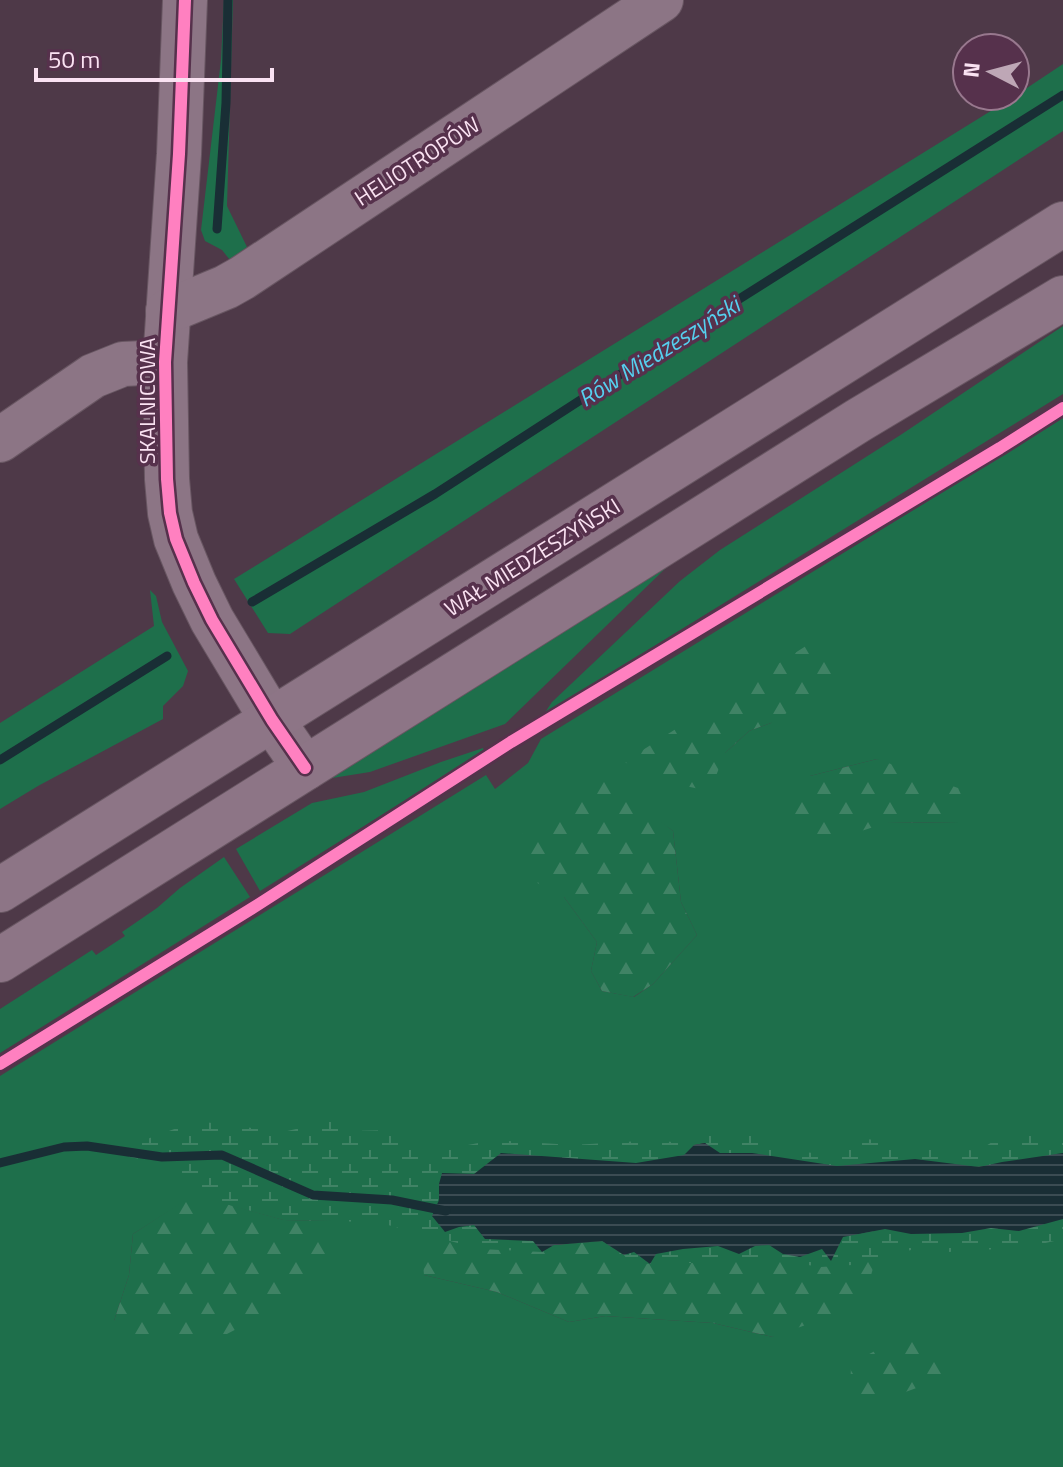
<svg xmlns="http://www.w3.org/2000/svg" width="1063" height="1467" font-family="'Titillium Web',sans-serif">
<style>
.grass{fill:#1e6f4b;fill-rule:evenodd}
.forest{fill:url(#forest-firs)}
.wetland{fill:url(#wetland-marsh)}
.water{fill:url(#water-rules)}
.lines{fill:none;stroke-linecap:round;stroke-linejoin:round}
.stream{stroke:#192e35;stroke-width:9}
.minor-casing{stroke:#685662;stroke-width:46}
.major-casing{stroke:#685662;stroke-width:46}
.minor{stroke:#8c7585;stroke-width:44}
.major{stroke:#8d7586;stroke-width:44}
.cycleway-casing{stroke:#56314c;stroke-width:17}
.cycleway{stroke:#ff80c0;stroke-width:12}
.labels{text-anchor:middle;stroke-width:7;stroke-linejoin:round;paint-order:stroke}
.street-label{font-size:22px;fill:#fae2f2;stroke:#56314c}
.water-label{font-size:24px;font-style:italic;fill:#55d0ef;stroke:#56314c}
</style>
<defs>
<pattern id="forest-firs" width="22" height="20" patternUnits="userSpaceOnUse" patternTransform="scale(2)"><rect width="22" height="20" fill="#1e6f4b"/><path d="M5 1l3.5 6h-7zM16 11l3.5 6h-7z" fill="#408365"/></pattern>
<pattern id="wetland-marsh" width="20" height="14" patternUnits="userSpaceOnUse" patternTransform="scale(2)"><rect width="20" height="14" fill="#1e6f4b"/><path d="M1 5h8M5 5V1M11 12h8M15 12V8" fill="none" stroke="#408365"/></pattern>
<pattern id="water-rules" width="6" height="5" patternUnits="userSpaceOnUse" patternTransform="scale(2)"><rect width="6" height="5" fill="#192e35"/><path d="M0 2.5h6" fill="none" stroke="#3b4c53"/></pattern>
</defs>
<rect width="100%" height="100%" fill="#4e3948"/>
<!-- grass -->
<g class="grass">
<polygon points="224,0 233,0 227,206 247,247 230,260 222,250 205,241 201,230 221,60"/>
<polygon points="1063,64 1063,131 290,634 268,633 234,579 1015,96"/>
<polygon points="1063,326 1063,394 544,714 552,702 680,581 720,550 902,434"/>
<path d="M 1063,418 L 1063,1153 L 837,1166 L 705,1143 L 694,1145 L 445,1232 L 424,1275 L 497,1292 L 569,1322 L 605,1316 L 713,1323 L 773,1337 L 885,1229 L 1063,1219 L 1063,1467 L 0,1467 L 0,1076 L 486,775 L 495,789 L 528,763 L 541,739 ZM 820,638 L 771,723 L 749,731 L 725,753 ZM 877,759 L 958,822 L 886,823 L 810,776 ZM 647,813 L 673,831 L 681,902 L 697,935 L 653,984 L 634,997 L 602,991 L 591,971 L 597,942 L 564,897 ZM 193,1196 L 284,1220 L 332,1221 L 114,1321 L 129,1275 L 133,1234 Z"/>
<polygon points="669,565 505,724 370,772 326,779"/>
<polygon points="150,590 156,596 162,622 188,671 183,686 163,706 163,719 38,786 0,809 0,723 154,626"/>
<polygon points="483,748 484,751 260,891 236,849 312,803 364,792 441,762"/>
<polygon points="224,857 250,897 0,1053 0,1009 92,950 96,955 125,936 122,932 157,908 180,888"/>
</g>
<!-- forest -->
<g class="forest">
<polygon points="820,637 840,679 771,723 749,731 725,753 710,791 675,784 624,762"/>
<polygon points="877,759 958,788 969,812 958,822 886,823 818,845 788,822 794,796 810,776"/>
<polygon points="603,777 673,831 681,902 697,935 653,984 633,997 602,991 591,971 597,942 564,897 524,876 517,838"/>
<polygon points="193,1195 284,1220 333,1221 321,1270 281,1306 223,1336 135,1341 114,1321 129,1275 133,1234"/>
<polygon points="885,1229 868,1285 857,1306 773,1337 713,1323 605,1316 569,1322 497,1292 424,1275 422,1251 445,1232 554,1245 603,1241 624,1255"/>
<polygon points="915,1329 942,1344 941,1379 870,1405 850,1398 851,1364"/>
</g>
<!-- wetland -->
<g class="wetland">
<polygon points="335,1120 353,1131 394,1130 403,1145 417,1152 447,1149 494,1140 573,1145 657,1140 694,1145 685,1167 534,1229 542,1252 481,1249 388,1225 344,1221 284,1220 193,1195 174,1166 125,1156 131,1145 196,1121 283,1132"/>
<polygon points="1022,1131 1045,1137 1063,1134 1063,1162 746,1180 705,1143 703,1133 755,1135 773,1140 790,1151 838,1155 853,1138 888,1141 915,1150 950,1145 968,1150 978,1151 1000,1137"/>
<polygon points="1063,1195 1063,1239 1028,1247 948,1252 911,1250 852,1265 821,1267 762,1258 730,1262 650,1264 629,1262 624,1255 602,1241 569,1244 563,1232 843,1237"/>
</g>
<!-- water -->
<polygon class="water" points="705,1143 720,1153 752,1153 837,1166 915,1159 979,1167 1002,1162 1063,1153 1063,1219 1019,1231 991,1228 962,1233 911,1234 885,1229 843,1237 831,1261 822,1249 800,1257 783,1254 769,1245 755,1246 739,1254 718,1246 683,1249 656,1254 650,1264 634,1252 624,1255 602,1241 554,1245 542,1252 533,1241 485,1239 474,1225 459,1227 445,1232 432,1216 439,1200 439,1184 442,1173 474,1174 501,1153 636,1163 684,1155 694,1145"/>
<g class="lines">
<!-- stream -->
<g class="stream">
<polyline points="217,229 226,103 228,0"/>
<polyline points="252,602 435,494 644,359 1063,95"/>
<polyline points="0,760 167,656"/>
<polyline points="0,1163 64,1147 87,1146 162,1157 222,1155 313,1195 392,1200 446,1211"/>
</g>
<defs>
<g id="minor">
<polyline points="185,0 179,154 165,362 167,479 170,513 176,539 194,583 212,620 272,720 305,768"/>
<polyline points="168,311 226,287 242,278 661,0"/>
<polyline points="0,440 93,376 123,364 165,362"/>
</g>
<g id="major">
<polyline points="0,890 1063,224"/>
<polyline points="0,960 859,420 1063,298"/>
</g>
</defs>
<!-- minor casing -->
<use href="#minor" class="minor-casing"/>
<!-- major casing -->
<use href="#major" class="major-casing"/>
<!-- minor -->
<use href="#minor" class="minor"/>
<!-- major -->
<use href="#major" class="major"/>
<defs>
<g id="cycleway">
<polyline points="185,0 179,154 165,362 167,479 170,513 176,539 194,583 212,620 272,720 305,768"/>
<polyline points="0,1064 259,904 511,742 1000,448 1063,408"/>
</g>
</defs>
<!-- cycleway casing -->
<use href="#cycleway" class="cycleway-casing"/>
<!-- cycleway -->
<use href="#cycleway" class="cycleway"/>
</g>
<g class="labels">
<!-- street labels -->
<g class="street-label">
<text transform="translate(417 161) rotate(-33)" y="8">HELIOTROPÓW</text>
<text transform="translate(147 401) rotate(-90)" y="8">SKALNICOWA</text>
<text transform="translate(532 557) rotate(-32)" y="8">WAŁ MIEDZESZYŃSKI</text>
</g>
<!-- water labels -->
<g class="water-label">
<text transform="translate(659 352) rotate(-32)" y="8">Rów Miedzeszyński</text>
</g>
</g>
<!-- north arrow -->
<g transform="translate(991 72) rotate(276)"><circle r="38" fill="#56314c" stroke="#98788e" stroke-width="2"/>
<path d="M0-6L14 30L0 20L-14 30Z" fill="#bea7b6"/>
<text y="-12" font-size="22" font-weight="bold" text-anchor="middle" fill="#fae2f2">N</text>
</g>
<!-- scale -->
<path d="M36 68v12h236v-12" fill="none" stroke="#fae2f2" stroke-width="4"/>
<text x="48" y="68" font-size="24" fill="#fae2f2" stroke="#56314c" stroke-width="6" paint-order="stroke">50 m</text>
</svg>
